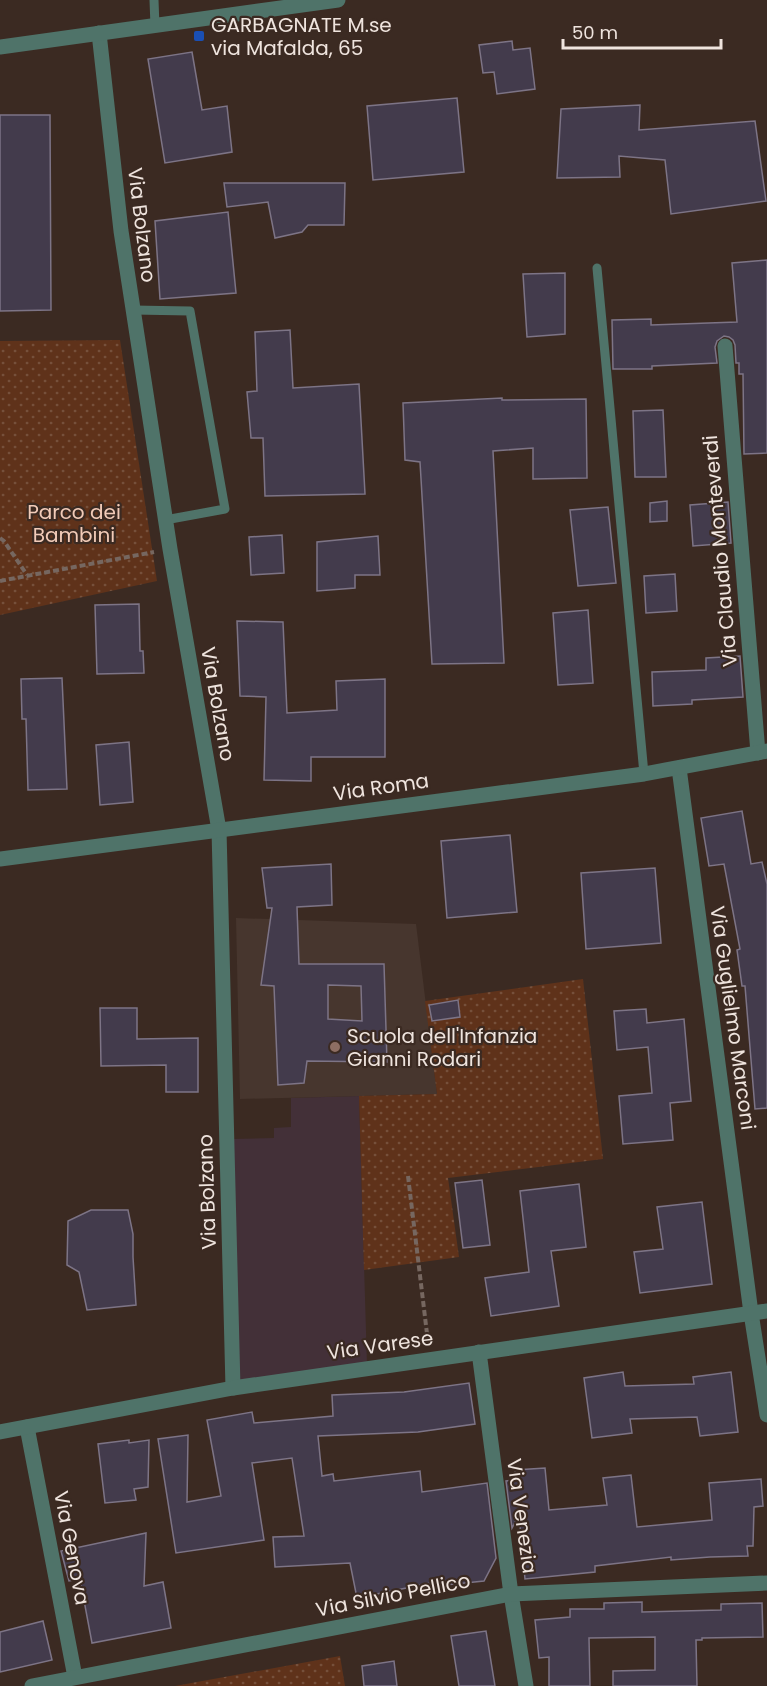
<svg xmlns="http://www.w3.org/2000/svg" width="767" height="1686" font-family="Poppins,sans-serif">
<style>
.commercial{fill:#433038}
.education{fill:#47362e}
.park{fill:url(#park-dots)}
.building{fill:#433b4c;stroke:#7d7486;stroke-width:1.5;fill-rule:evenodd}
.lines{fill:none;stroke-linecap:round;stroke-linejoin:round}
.path{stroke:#766760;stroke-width:4;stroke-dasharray:6 3;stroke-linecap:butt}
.lane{stroke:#4f7369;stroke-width:9}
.street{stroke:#4f7369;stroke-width:15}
.transit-dot{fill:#1a4fb4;stroke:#3b2a22;stroke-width:2}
.education-dot{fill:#8d6e63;stroke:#3b2a22;stroke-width:2}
.labels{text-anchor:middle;stroke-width:4.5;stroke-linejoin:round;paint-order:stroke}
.poi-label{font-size:20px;fill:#efe4de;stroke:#3b2a22;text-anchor:start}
.street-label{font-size:20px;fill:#efe4de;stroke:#3b2a22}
.park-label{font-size:20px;fill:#f2cbb8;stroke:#3b2a22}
</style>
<defs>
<pattern id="park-dots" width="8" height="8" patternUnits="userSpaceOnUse" patternTransform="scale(1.5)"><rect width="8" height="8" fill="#5f321a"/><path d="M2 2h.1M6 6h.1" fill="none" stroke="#76503b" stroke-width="1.8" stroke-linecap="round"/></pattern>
</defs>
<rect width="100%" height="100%" fill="#3b2a22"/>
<!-- commercial -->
<polygon class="commercial" points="359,1096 367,1365 236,1384 232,1139 274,1138 274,1128 291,1127 291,1098"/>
<!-- education -->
<polygon class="education" points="236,918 416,924 437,1094 240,1099"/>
<!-- park -->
<g class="park">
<polygon points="120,340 157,581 0,615 0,341"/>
<polygon points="583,979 603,1159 448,1178 459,1257 364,1270 359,1096 437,1094 425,1001"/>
<polygon points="340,1656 345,1686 175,1686"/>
</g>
<!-- building -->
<g class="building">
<polygon points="512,41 513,50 530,48 535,89 497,94 494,72 483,73 479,45"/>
<polygon points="192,52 202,110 227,106 232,152 165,163 148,59"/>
<polygon points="457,98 464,172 373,180 367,106"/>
<polygon points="640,105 639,130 755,121 766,201 671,214 665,160 619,156 620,177 557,178 561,109"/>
<polygon points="0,115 50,115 51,310 0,311"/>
<polygon points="224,183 345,183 344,225 308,225 302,232 275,238 268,202 227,207"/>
<polygon points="228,212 236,293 160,299 155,221"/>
<polygon points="767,260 767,453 744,454 743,374 739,374 739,363 736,363 735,345 733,340 729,337 724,336 717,341 715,347 717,363 652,366 652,369 613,369 612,320 651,319 651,325 737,322 732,263"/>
<polygon points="565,273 565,334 527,337 523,274"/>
<polygon points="290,330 293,388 359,384 365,494 265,496 263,438 251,438 247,392 257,391 255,332"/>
<polygon points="502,398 502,400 586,399 587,478 533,479 533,448 493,451 504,663 432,664 420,462 405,460 403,403"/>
<polygon points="663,410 666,477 635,477 633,411"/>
<polygon points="667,501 667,521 650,522 650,503"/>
<polygon points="728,502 731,543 693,546 690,505"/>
<polygon points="608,507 616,583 578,586 570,510"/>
<polygon points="282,535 284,573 251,575 249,537"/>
<polygon points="378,536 380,575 355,575 355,588 317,591 317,542"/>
<polygon points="675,574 677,611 646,613 644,576"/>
<polygon points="139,604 140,651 143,651 144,673 97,674 95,605"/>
<polygon points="588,610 593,683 558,685 553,613"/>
<polygon points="237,621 283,622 287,713 337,710 336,681 385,679 385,757 311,757 311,781 264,780 266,697 240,696"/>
<polygon points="740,656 743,697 692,700 692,704 653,706 652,672 706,670 706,658"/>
<polygon points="62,678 67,789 28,790 26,719 22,719 21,679"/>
<polygon points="129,742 133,802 100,805 96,745"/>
<polygon points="742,811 751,864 762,862 767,884 767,1108 755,1109 745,986 742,986 737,950 740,949 724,864 709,866 701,818"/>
<polygon points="510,835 517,912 447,918 441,841"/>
<path d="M 331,864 L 332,905 L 297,907 L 299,964 L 384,964 L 387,1062 L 307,1061 L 304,1083 L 278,1085 L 274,986 L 261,985 L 272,908 L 267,908 L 262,868 ZM 328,985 L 361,986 L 362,1021 L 328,1019 Z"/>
<polygon points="655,868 661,943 586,949 581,873"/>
<polygon points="458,1000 460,1017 432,1021 429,1005"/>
<polygon points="100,1008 137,1008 137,1039 198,1038 198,1092 166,1092 166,1065 101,1066"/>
<polygon points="646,1009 647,1023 684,1019 691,1101 670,1103 673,1140 623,1144 619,1096 652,1093 648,1047 617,1050 614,1011"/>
<polygon points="482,1180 490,1245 463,1248 455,1183"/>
<polygon points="579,1184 586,1247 551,1251 559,1306 491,1316 485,1278 529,1272 520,1191"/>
<polygon points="702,1202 712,1284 640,1293 634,1252 663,1249 657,1207"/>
<polygon points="91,1210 128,1210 133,1234 133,1257 136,1305 87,1310 79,1272 67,1265 68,1221"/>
<polygon points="623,1372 625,1386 694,1384 693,1377 731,1372 738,1432 700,1436 697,1417 630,1419 632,1433 592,1438 584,1378"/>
<polygon points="469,1383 475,1424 418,1432 318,1436 322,1476 333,1474 334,1481 420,1471 422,1492 487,1483 496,1558 484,1581 436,1586 436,1582 357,1598 350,1563 275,1567 273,1537 304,1536 292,1458 252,1463 264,1540 176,1553 158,1439 188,1435 187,1502 221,1496 207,1420 252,1412 254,1423 333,1416 332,1395 404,1392"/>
<polygon points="129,1440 129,1443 149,1440 148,1487 134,1489 136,1500 105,1503 98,1444"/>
<polygon points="545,1468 549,1510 607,1505 603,1478 631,1475 637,1527 712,1520 709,1483 761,1479 763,1506 754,1507 753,1546 747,1546 748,1556 710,1557 671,1560 671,1557 595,1566 595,1572 525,1579 519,1515 512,1528 506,1481 516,1480 515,1470"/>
<polygon points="146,1533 144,1586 163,1582 171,1628 92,1643 80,1579 69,1581 61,1551"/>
<polygon points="642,1602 642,1612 721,1610 721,1604 762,1603 763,1637 702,1638 702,1640 696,1640 697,1686 613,1686 613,1671 655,1670 655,1637 589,1638 590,1686 549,1686 549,1657 539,1658 535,1620 570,1617 570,1609 604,1609 604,1603"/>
<polygon points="43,1621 52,1660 0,1672 0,1632"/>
<polygon points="486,1631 495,1686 459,1686 451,1636"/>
<polygon points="394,1661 397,1686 364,1686 362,1666"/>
</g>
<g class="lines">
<!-- path -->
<g class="path">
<polyline points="0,538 4,541 27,575"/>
<polyline points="0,581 154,552"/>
<polyline points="408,1176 428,1342"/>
</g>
<!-- lane -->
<g class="lane">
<polyline points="154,0 155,26"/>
<polyline points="597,268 644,774"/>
<polyline points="133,310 190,311 225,509 165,520"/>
</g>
<!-- street -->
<g class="street">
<polyline points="99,33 121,231 170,549 219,830 233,1388"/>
<polyline points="0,47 338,0"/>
<polyline points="725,346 758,753"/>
<polyline points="679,768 751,1313 767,1415"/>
<polyline points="0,859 644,774 767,751"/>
<polyline points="479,1352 511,1594 526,1686"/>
<polyline points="27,1427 75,1677"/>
<polyline points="0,1432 233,1388 767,1311"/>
<polyline points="32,1686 511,1594 767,1583"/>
</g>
</g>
<!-- markers -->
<rect class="transit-dot" x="193" y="30" width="12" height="12" rx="3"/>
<circle class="education-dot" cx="335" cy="1047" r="6"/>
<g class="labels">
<!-- poi labels -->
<g class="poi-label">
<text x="211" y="32">GARBAGNATE M.se<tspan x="211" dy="23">via Mafalda, 65</tspan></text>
<text x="347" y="1043">Scuola dell'Infanzia<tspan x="347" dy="23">Gianni Rodari</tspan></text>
</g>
<!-- street labels -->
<g class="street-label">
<text transform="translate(142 225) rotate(83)" y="7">Via Bolzano</text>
<text transform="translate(720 551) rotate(-95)" y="7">Via Claudio Monteverdi</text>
<text transform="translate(218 704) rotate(80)" y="7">Via Bolzano</text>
<text transform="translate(381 787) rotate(-8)" y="7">Via Roma</text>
<text transform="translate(733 1018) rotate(82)" y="7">Via Guglielmo Marconi</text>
<text transform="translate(207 1192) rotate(-92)" y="7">Via Bolzano</text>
<text transform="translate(380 1345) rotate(-8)" y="7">Via Varese</text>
<text transform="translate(522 1516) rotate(82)" y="7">Via Venezia</text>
<text transform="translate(72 1548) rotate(79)" y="7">Via Genova</text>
<text transform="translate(393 1595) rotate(-11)" y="7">Via Silvio Pellico</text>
</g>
<!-- park labels -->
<g class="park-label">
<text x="74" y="519">Parco dei<tspan x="74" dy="23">Bambini</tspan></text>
</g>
</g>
<!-- scale -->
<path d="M563 39v9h158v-9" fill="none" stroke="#efe4de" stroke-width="3"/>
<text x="572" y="39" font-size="18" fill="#efe4de" stroke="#3b2a22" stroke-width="4.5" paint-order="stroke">50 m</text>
</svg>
